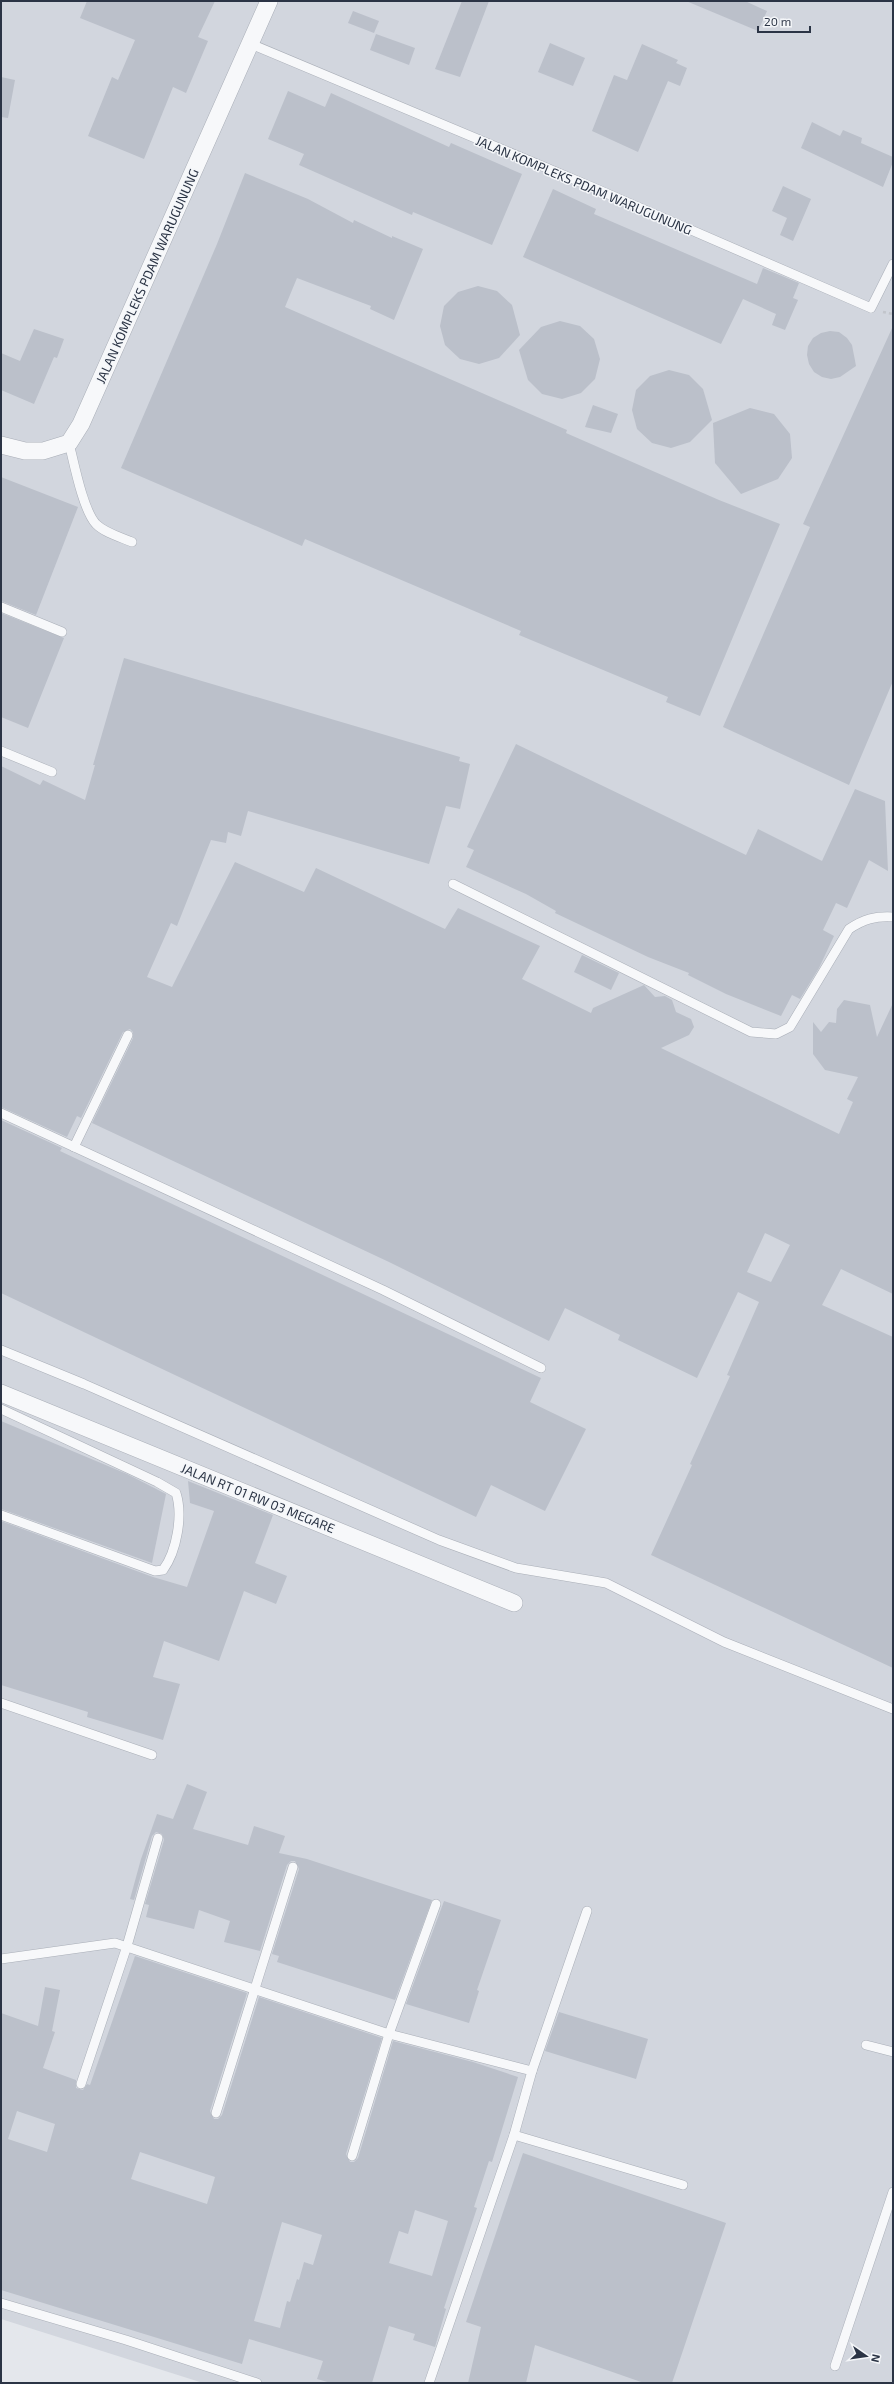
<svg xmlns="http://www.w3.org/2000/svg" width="894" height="2384" font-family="'Exo 2',sans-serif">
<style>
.built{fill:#d2d6de}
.building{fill:#bbc0ca;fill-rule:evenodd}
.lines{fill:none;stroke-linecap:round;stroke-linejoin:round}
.service-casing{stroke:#a9aeb7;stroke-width:10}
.minor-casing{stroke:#a9aeb7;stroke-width:18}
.path{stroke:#c2c5cb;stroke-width:2.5;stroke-dasharray:3 3;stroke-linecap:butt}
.service{stroke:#f7f8fa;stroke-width:9}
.minor{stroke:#f7f8fa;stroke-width:17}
.labels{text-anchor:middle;stroke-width:3;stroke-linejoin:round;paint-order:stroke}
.street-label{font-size:13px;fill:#2b3445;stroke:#f4f6f9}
</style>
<rect width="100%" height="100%" fill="#e4e7ec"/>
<!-- built -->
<polygon class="built" points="1,1 893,1 893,2383 203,2383 1,2319"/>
<!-- building -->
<g class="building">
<polygon points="87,1 215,1 198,37 208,41 186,93 173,87 144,159 88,136 112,77 118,80 135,40 80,18"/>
<polygon points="462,1 489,1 460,77 435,69"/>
<polygon points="686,1 745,1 767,11 758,31"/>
<polygon points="353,11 379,21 374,33 348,23"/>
<polygon points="376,34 415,48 409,65 370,50"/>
<polygon points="550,43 585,58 573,86 538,72"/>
<polygon points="642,44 678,60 676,63 687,68 680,86 668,81 638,152 592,131 614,75 627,80"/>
<polygon points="1,77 15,80 8,118 1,117"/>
<polygon points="288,91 325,107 331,93 449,147 451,143 522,174 492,245 413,212 412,215 299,165 304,154 268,139"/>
<polygon points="812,122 840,136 843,130 862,138 861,143 893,157 893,162 883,187 801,148"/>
<polygon points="245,173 308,199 353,223 354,220 392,238 392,236 423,249 394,320 370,309 371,306 297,278 285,307 567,430 566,433 719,500 780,524 700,716 666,702 668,697 519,635 521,631 305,539 302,546 121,468 217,244"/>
<polygon points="783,186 811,199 793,241 780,235 787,218 772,211"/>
<polygon points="553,189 596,209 594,214 757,284 763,268 799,283 793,298 798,300 785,330 772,325 776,314 743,299 721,344 523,257"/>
<polygon points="478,286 497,291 512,305 520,335 499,358 479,364 460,359 445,345 440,326 444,306 458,292"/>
<polygon points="560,321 580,326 594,339 600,359 595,379 581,393 562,399 542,394 528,380 519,350 541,327"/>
<polygon points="893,326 893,681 849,785 723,727 810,527 803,524"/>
<polygon points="34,329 64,339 57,358 54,357 34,404 1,390 1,353 20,361"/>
<polygon points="830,331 839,332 847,338 852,345 856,366 840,377 831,379 822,377 814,372 809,364 807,355 808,346 813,338 821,333"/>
<polygon points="669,370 689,375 703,389 712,420 690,442 671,448 652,443 637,429 632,410 636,390 650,376"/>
<polygon points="593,405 618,414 611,433 585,427"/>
<polygon points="750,408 774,414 790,434 792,458 778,479 741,494 715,463 713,423"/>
<polygon points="1,477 78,507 36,615 1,601"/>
<polygon points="1,613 64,638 28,728 1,717"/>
<path d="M 124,658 L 460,757 L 459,761 L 470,764 L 460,809 L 446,806 L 429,864 L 248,811 L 241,836 L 228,832 L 226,843 L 211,840 L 177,926 L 171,923 L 147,977 L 172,987 L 235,862 L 304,892 L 316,868 L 445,929 L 458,908 L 540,946 L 522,979 L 591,1013 L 593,1008 L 644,985 L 655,997 L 665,996 L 672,1000 L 676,1012 L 691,1019 L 694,1027 L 689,1035 L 661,1048 L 839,1134 L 853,1102 L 847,1099 L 858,1077 L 825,1070 L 813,1054 L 813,1022 L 821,1032 L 829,1022 L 836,1023 L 837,1009 L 844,1000 L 870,1005 L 877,1037 L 893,1003 L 893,1294 L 841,1269 L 822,1305 L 893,1337 L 893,1668 L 651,1555 L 692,1465 L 690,1464 L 730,1376 L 727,1375 L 759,1302 L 738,1292 L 697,1378 L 618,1340 L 620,1335 L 565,1308 L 549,1341 L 389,1262 L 92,1123 L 133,1038 L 133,1032 L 130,1029 L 123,1032 L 81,1118 L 77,1116 L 67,1137 L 1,1107 L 1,766 L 40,785 L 43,780 L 85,800 L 95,765 L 93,765 ZM 765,1233 L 790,1245 L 771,1282 L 747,1272 Z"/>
<polygon points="516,744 746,855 758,829 822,861 855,789 885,801 888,871 869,860 847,908 836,903 823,930 834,936 819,968 800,999 792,995 781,1016 726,994 688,975 689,973 648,957 555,913 556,911 526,894 466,867 474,850 467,847"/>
<polygon points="582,955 619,973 611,990 574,972"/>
<polygon points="1,1120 62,1148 60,1151 541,1378 530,1402 586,1429 545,1511 491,1485 476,1517 1,1293"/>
<polygon points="1,1421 127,1474 166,1494 152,1563 1,1509"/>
<polygon points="188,1481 273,1515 255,1563 287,1576 276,1604 244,1591 219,1661 164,1641 153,1677 180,1684 163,1740 87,1717 88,1712 1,1685 1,1521 153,1577 187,1587 214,1511 190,1503"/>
<polygon points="187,1784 207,1792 193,1829 248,1845 254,1826 285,1836 279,1853 307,1859 432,1900 395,2000 277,1962 279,1956 272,1954 299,1869 295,1861 291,1861 287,1865 260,1951 224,1942 230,1921 199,1910 194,1929 146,1917 149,1905 145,1904 164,1840 162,1834 156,1832 152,1836 134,1900 130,1899 141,1859 157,1814 173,1819"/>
<polygon points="444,1901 501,1920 477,1990 479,1991 469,2023 406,2004"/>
<path d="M 135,1956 L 247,1993 L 210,2111 L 214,2119 L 218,2119 L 222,2115 L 259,1997 L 382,2038 L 346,2154 L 350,2162 L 354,2162 L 358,2158 L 393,2041 L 473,2062 L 518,2077 L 492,2162 L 489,2161 L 474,2207 L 477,2208 L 444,2308 L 446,2309 L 435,2347 L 413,2340 L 415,2334 L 389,2326 L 372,2383 L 331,2383 L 317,2379 L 323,2361 L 249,2339 L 242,2364 L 1,2290 L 1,2013 L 38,2026 L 45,1987 L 60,1990 L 52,2031 L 55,2032 L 43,2068 L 76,2080 L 76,2088 L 83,2090 L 87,2084 L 90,2085 ZM 17,2111 L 55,2124 L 47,2152 L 8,2139 ZM 140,2152 L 215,2177 L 207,2204 L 131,2179 ZM 415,2210 L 448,2221 L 432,2276 L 389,2263 L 399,2231 L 408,2234 ZM 282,2222 L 322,2235 L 313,2265 L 304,2262 L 299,2280 L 297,2279 L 290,2302 L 287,2301 L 280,2328 L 254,2321 Z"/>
<polygon points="559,2012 648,2039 636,2079 545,2051"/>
<polygon points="523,2153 726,2223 672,2383 644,2383 535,2345 526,2383 468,2383 481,2327 466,2322"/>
</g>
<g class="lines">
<defs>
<g id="service">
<polyline points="251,44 592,187 871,308 893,264"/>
<path d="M 69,443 C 74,463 83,510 96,524 C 105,533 120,537 132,542"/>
<polyline points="1,607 62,632"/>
<polyline points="1,751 52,772"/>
<path d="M 453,884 L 751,1032 L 776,1034 L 790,1027 L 849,929 C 864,919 875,916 893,917"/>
<polyline points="1,1113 383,1290 541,1368"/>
<polyline points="74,1147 128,1035"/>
<polyline points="1,1350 84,1384 439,1540 516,1568 606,1583 724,1642 893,1709"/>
<path d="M 1,1409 L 157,1482 L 176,1493 C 183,1515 177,1551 163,1570 L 155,1571 L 1,1515"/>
<polyline points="1,1703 152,1755"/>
<polyline points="1,1959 115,1943 389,2034 532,2071 514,2135 429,2383"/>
<polyline points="866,2045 893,2052"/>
<polyline points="532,2071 587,1911"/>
<polyline points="81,2084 127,1946 158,1838"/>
<polyline points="216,2113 293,1867"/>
<polyline points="514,2135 683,2185"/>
<polyline points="352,2156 389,2034 436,1904"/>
<polyline points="1,2303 126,2340 257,2383"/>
<polyline points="835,2366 893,2192"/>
</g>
<g id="minor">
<polyline points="1,445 25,451 43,451 69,443 81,424 269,1"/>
<polyline points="1,1393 514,1603"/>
</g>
</defs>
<!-- service casing -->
<use href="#service" class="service-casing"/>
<!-- minor casing -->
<use href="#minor" class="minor-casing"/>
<!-- path -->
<polyline class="path" points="883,312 893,314"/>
<!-- service -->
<use href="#service" class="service"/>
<!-- minor -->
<use href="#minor" class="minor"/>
</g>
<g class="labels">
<!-- street labels -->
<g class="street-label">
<text transform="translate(584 185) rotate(23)" y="5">JALAN KOMPLEKS PDAM WARUGUNUNG</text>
<text transform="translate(147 276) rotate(-66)" y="5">JALAN KOMPLEKS PDAM WARUGUNUNG</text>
<text transform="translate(258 1498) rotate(22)" y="5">JALAN RT 01 RW 03 MEGARE</text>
</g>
</g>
<!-- border -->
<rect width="894" height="2384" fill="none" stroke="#2b3445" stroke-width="4"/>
<!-- north arrow -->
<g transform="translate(866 2356) rotate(103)" stroke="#f4f6f9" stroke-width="3" paint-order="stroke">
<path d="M0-3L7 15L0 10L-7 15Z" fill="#2b3445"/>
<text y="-6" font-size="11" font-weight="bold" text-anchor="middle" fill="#2b3445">N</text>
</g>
<!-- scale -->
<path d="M758 26v6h52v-6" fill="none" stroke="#2b3445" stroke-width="2"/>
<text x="764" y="26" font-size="12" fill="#2b3445" stroke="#f4f6f9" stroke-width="3" paint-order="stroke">20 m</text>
</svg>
